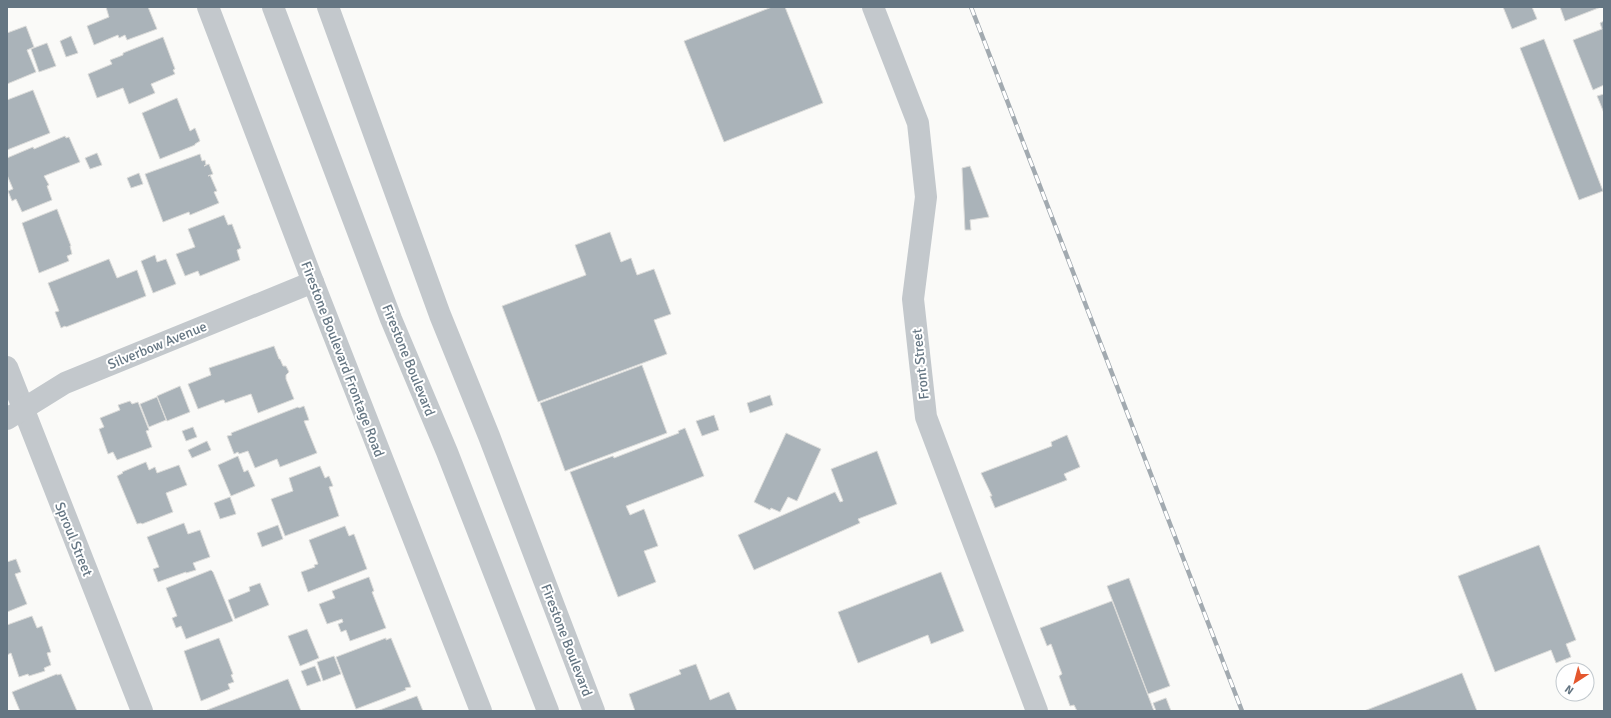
<svg xmlns="http://www.w3.org/2000/svg" width="1611" height="718" font-family="Signika,sans-serif">
<style>
.building{fill:#aab3b9;stroke:#dcdcda}
.lines{fill:none;stroke-linecap:round;stroke-linejoin:round}
.minor{stroke:#c3c8cc;stroke-width:22}
.tertiary{stroke:#c3c8cc;stroke-width:22}
.rail-casing{stroke:#a2aab0;stroke-width:4.5}
.rail{stroke:#fff;stroke-width:3;stroke-dasharray:9;stroke-linecap:butt}
.labels{text-anchor:middle;stroke-width:4;stroke-linejoin:round;paint-order:stroke}
.street-label{font-size:14px;fill:#657683;stroke:#fff}
</style>
<rect width="100%" height="100%" fill="#fafaf8"/>
<!-- building -->
<g class="building">
<polygon points="106,7 148,7 157,29 127,40 125,35 119,38 118,35 94,45 87,26 109,17"/>
<polygon points="772,7 785,7 823,103 724,142 684,41"/>
<polygon points="1503,7 1532,7 1537,19 1512,29"/>
<polygon points="1560,7 1601,7 1565,21"/>
<polygon points="1604,21 1604,85 1593,90 1573,40 1602,29 1600,23"/>
<polygon points="26,26 34,47 27,50 36,72 7,84 7,33"/>
<polygon points="71,36 78,53 66,57 60,41"/>
<polygon points="163,37 175,69 173,70 175,74 151,84 155,93 129,104 123,88 97,98 88,74 112,64 110,60 123,55 123,53"/>
<polygon points="1544,39 1603,191 1579,200 1520,48"/>
<polygon points="47,43 56,66 39,72 31,49"/>
<polygon points="33,90 50,133 7,150 7,100"/>
<polygon points="1604,94 1604,113 1597,96"/>
<polygon points="177,98 190,131 195,128 200,141 195,144 195,145 160,159 142,113"/>
<polygon points="65,136 66,138 69,137 80,162 44,176 49,185 47,186 52,200 22,212 16,199 12,201 8,191 13,189 7,175 7,158 33,147 34,149"/>
<polygon points="97,153 102,165 90,169 85,158"/>
<polygon points="200,154 202,161 205,160 206,165 204,166 209,164 213,174 208,176 210,175 217,191 214,192 219,203 190,215 189,212 163,222 145,174"/>
<polygon points="970,166 989,217 970,220 971,230 965,230 962,168"/>
<polygon points="139,173 143,184 131,188 127,178"/>
<polygon points="57,209 71,246 70,246 72,254 67,256 69,261 39,273 22,223"/>
<polygon points="224,215 228,225 232,224 241,248 237,250 240,260 200,276 198,271 185,276 176,254 195,247 188,229"/>
<polygon points="610,232 621,262 631,258 637,275 654,269 671,314 654,320 667,354 538,402 502,306 586,275 575,245"/>
<polygon points="155,255 157,262 166,259 176,284 153,293 141,261"/>
<polygon points="109,259 117,278 137,270 146,296 66,327 65,326 61,328 55,312 59,311 48,283"/>
<polygon points="274,346 279,359 280,359 283,366 286,366 289,372 286,375 286,379 294,399 258,413 251,394 225,403 224,400 222,400 198,409 188,384 211,375 209,368"/>
<polygon points="642,365 667,433 565,471 540,403"/>
<polygon points="180,386 190,412 167,421 157,396"/>
<polygon points="770,395 773,405 750,413 747,403"/>
<polygon points="157,397 166,420 149,427 140,404"/>
<polygon points="130,401 132,404 138,402 149,430 146,431 152,447 117,460 113,452 108,454 99,429 104,427 100,418 120,410 118,405"/>
<polygon points="304,406 309,420 304,421 317,453 280,467 277,459 255,468 248,451 239,454 238,452 234,454 227,436 232,435 231,433 298,407 299,408"/>
<polygon points="714,415 719,430 702,436 696,421"/>
<polygon points="193,427 197,437 186,441 182,431"/>
<polygon points="685,428 704,476 626,506 630,515 644,509 658,546 644,551 656,582 618,597 570,472 613,456 614,458 679,433 678,431"/>
<polygon points="786,433 821,449 797,501 788,497 780,512 771,508 770,510 754,502"/>
<polygon points="1067,435 1080,467 1064,474 1067,480 995,508 990,496 992,496 981,473 1052,446 1051,442"/>
<polygon points="207,441 211,450 192,458 188,450"/>
<polygon points="877,451 897,504 858,519 860,523 754,570 738,535 835,492 840,502 843,501 831,469"/>
<polygon points="238,456 244,472 248,470 255,486 231,496 218,465"/>
<polygon points="146,462 149,470 155,467 157,473 179,465 187,485 166,493 173,512 142,524 141,523 137,524 117,476 123,473 122,472"/>
<polygon points="320,466 325,478 329,476 333,486 329,487 339,516 285,536 271,499 293,491 289,478"/>
<polygon points="230,497 236,514 220,519 214,503"/>
<polygon points="184,523 188,534 200,530 210,557 193,563 196,570 186,573 186,572 158,582 153,569 159,567 147,537"/>
<polygon points="278,525 283,539 262,547 257,533"/>
<polygon points="345,526 349,536 354,534 367,569 308,592 301,572 315,567 314,565 318,564 309,540"/>
<polygon points="1539,545 1576,640 1566,644 1571,657 1556,663 1551,650 1495,672 1458,576"/>
<polygon points="16,559 21,572 15,574 27,604 7,612 7,562"/>
<polygon points="211,570 213,572 233,621 186,639 181,626 176,628 172,618 177,616 166,588"/>
<polygon points="941,572 964,631 931,644 928,635 858,663 838,612"/>
<polygon points="369,577 374,591 372,592 386,628 350,641 346,630 341,632 338,624 343,622 342,619 327,624 319,604 335,598 332,591"/>
<polygon points="1129,578 1170,686 1148,694 1107,586"/>
<polygon points="260,583 269,605 235,619 228,600 250,591 249,587"/>
<polygon points="1112,601 1154,711 1077,711 1074,705 1070,706 1059,676 1062,674 1051,644 1047,646 1040,628"/>
<polygon points="32,616 37,628 42,626 51,652 47,653 51,665 44,668 45,671 29,676 28,674 19,677 11,653 7,655 7,625"/>
<polygon points="307,629 319,658 300,666 288,636"/>
<polygon points="219,638 233,674 231,675 234,682 228,684 230,689 201,701 184,651"/>
<polygon points="386,638 386,640 391,638 411,687 405,688 406,690 356,709 336,657"/>
<polygon points="334,656 341,674 323,681 317,662"/>
<polygon points="696,664 710,700 729,692 737,711 635,711 629,694 681,674 679,670"/>
<polygon points="315,666 321,681 307,686 301,671"/>
<polygon points="1462,673 1477,711 1364,711"/>
<polygon points="57,674 57,675 61,674 77,711 20,711 12,692"/>
<polygon points="288,679 301,711 207,711 207,710"/>
<polygon points="417,696 423,711 377,711"/>
<polygon points="1166,698 1171,711 1156,711 1153,703"/>
</g>
<g class="lines">
<!-- minor -->
<g class="minor">
<polyline points="208,7 313,282 481,711"/>
<polyline points="7,367 142,711"/>
<polyline points="7,419 65,383 313,282"/>
</g>
<!-- tertiary -->
<g class="tertiary">
<polyline points="273,7 391,319 447,452 548,711"/>
<polyline points="328,7 440,315 489,436 594,711"/>
<polyline points="873,7 918,123 926,197 913,299 926,417 1037,711"/>
</g>
<defs>
<polyline id="rail" points="971,7 1242,711"/>
</defs>
<!-- rail casing -->
<use href="#rail" class="rail-casing"/>
<!-- rail -->
<use href="#rail" class="rail"/>
</g>
<g class="labels">
<!-- street labels -->
<g class="street-label">
<text transform="translate(157 345) rotate(-22)" y="5">Silverbow Avenue</text>
<text transform="translate(343 359) rotate(69)" y="5">Firestone Boulevard Frontage Road</text>
<text transform="translate(409 360) rotate(68)" y="5">Firestone Boulevard</text>
<text transform="translate(920 364) rotate(-96)" y="5">Front Street</text>
<text transform="translate(74 539) rotate(68)" y="5">Sproul Street</text>
<text transform="translate(567 640) rotate(69)" y="5">Firestone Boulevard</text>
</g>
</g>
<!-- border -->
<rect width="1611" height="718" fill="none" stroke="#657683" stroke-width="16"/>
<!-- north arrow -->
<g transform="translate(1575 682) rotate(216)"><circle r="19" fill="#ffffff" stroke="#c1c8cd"/>
<path d="M0-3L7 15L0 10L-7 15Z" fill="#e4572e"/>
<text y="-6" font-size="11" font-weight="bold" text-anchor="middle" fill="#657683">N</text>
</g>
</svg>
